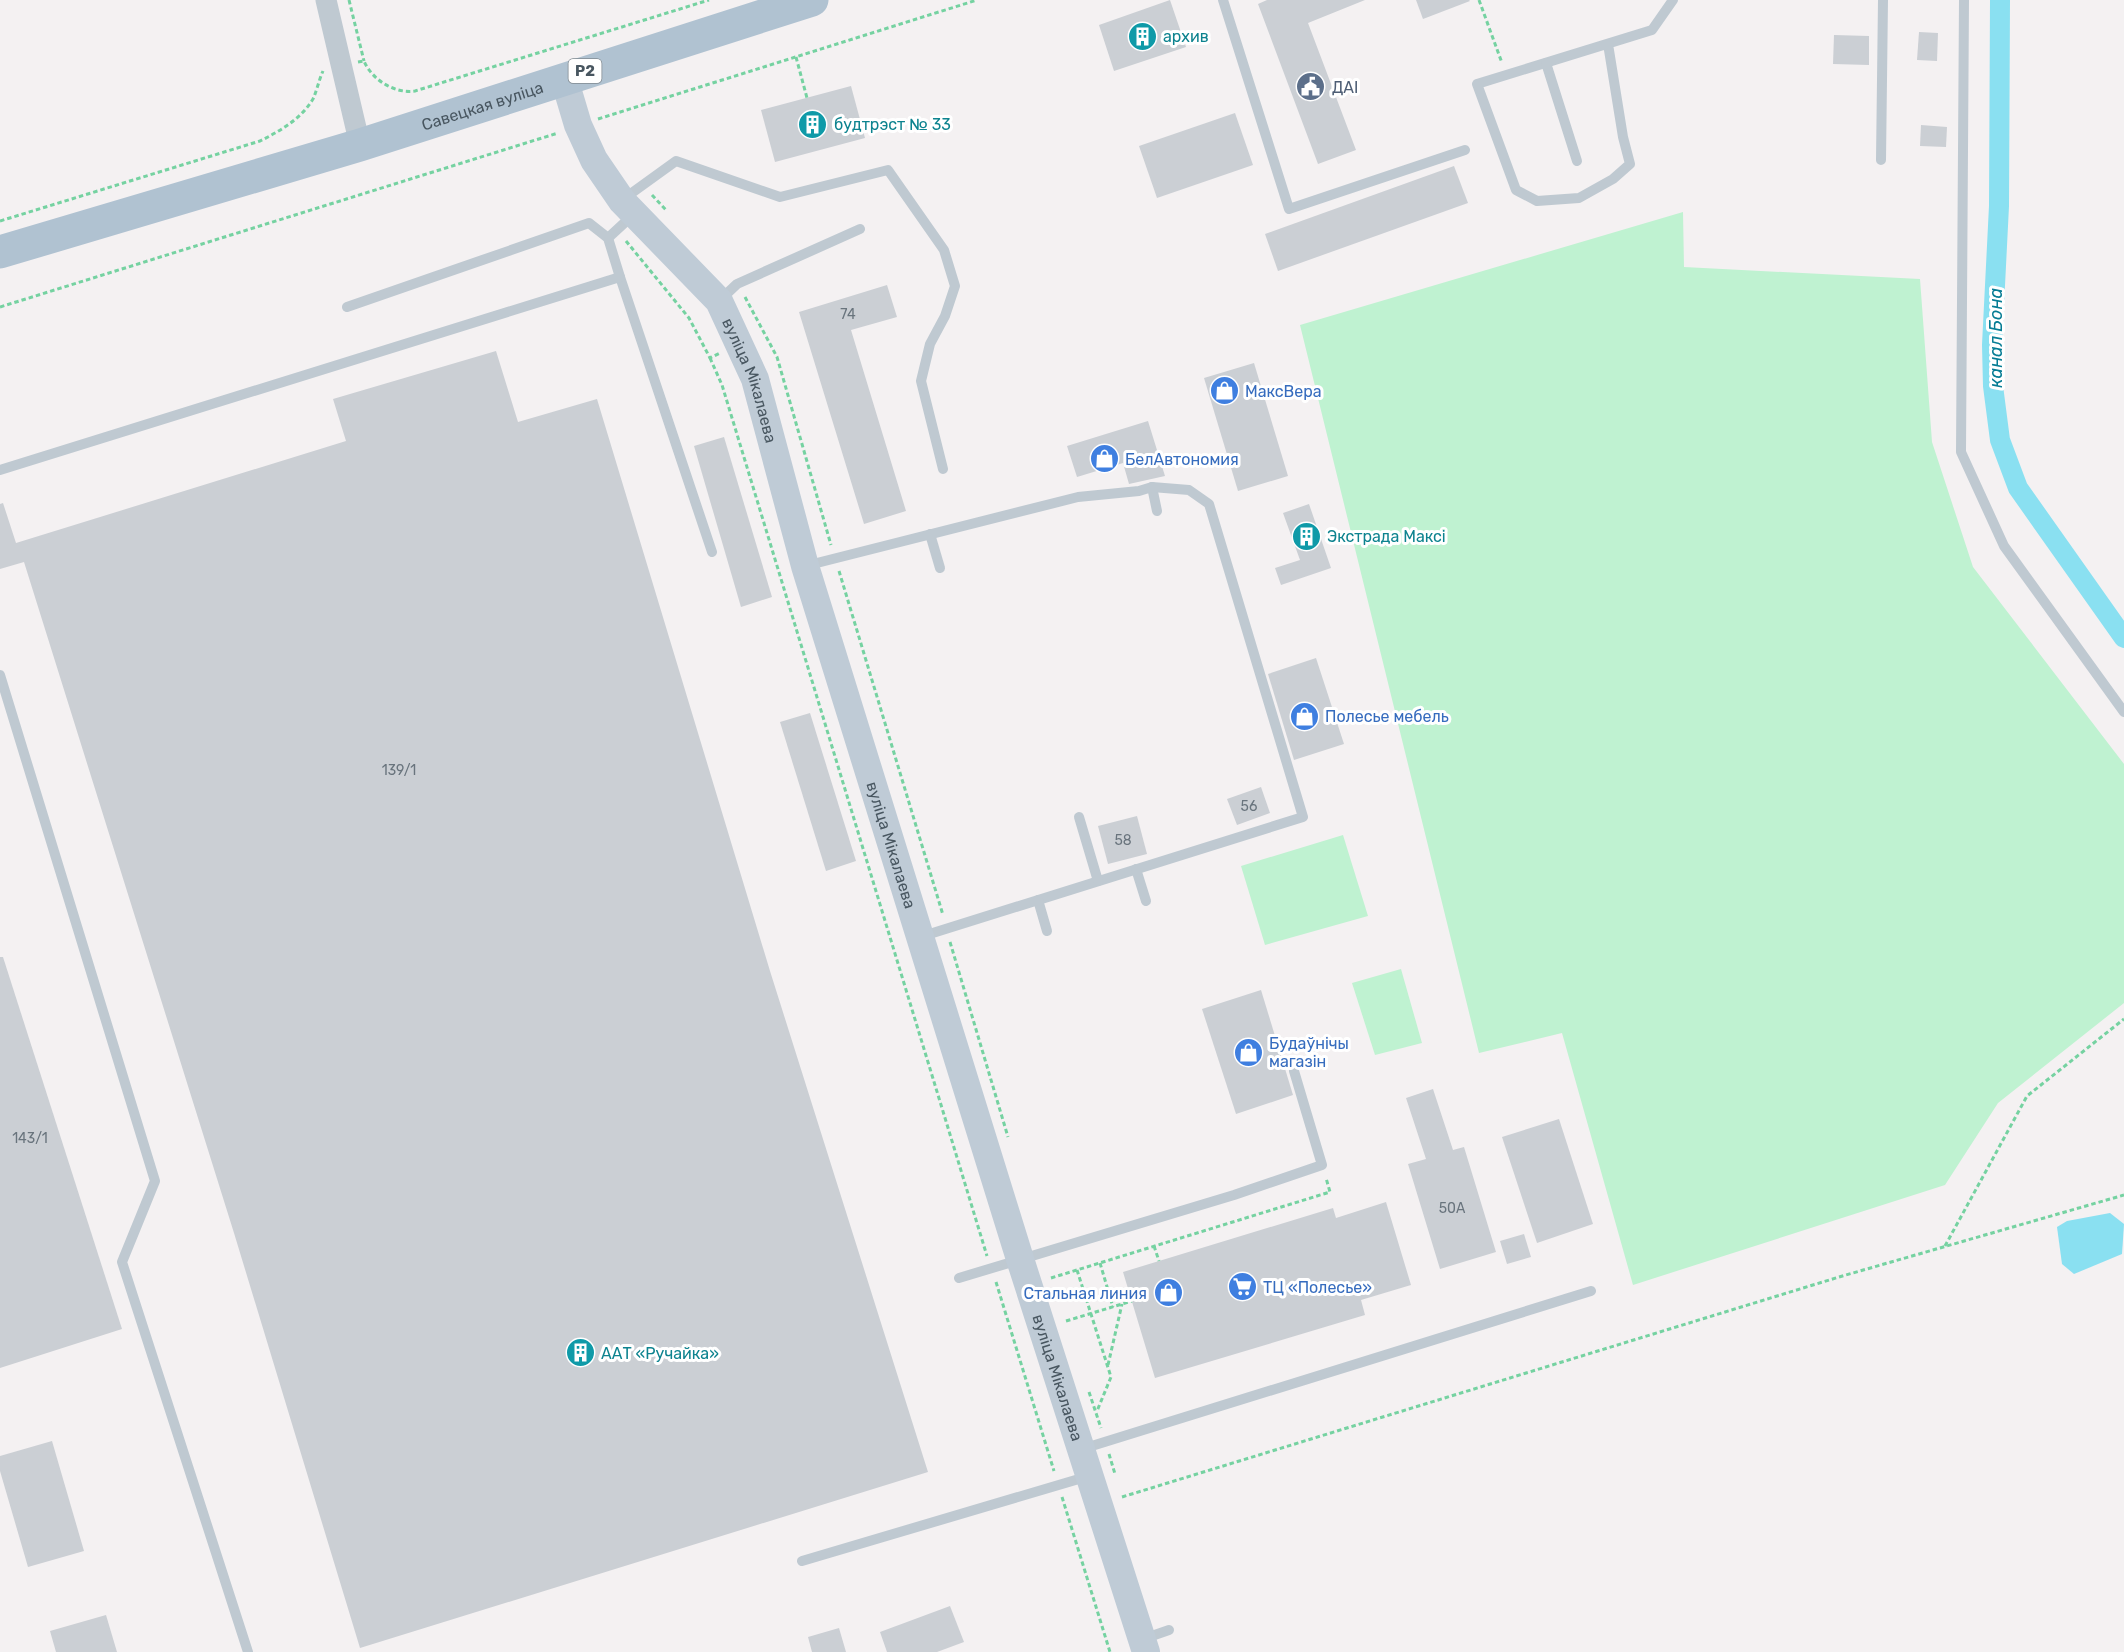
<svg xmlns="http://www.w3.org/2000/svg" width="2124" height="1652" font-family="Rubik,sans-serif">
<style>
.green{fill:#bff2d1}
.water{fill:#8ae0f1}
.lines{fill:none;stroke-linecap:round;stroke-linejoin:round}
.canal{stroke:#8ae0f1;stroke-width:20}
.building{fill:#cbcfd4}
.path{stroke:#75d2a1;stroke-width:3;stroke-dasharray:4.5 3;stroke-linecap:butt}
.service{stroke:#bfc9d1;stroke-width:10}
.minor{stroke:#bfc9d1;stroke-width:21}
.secondary{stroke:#bfcbd6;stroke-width:28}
.primary{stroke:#b0c2d1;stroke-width:33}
.labels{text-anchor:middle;stroke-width:6;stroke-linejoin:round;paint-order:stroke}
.number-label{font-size:14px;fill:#69747d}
.shield{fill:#fff;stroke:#7f8990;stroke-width:1.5}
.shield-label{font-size:15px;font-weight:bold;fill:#485660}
.culture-label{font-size:16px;fill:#0d838f;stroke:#fff;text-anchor:start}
.service-label{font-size:16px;fill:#4e5e75;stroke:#fff;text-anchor:start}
.street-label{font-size:16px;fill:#485660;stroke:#fff}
.shop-label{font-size:16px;fill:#366cbe;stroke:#fff;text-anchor:start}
.water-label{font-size:18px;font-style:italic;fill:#077d95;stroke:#fff}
</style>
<rect width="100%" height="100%" fill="#f4f1f2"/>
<!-- green -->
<g class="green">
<polygon points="1683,212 1684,267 1920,279 1932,442 1973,567 2124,764 2124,1003 1998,1103 1945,1185 1633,1285 1562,1033 1479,1053 1300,325"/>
<polygon points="1343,835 1368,916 1265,945 1241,866"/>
<polygon points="1401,969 1422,1043 1375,1055 1352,983"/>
</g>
<!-- water -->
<polygon class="water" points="2110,1213 2124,1224 2122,1254 2074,1274 2062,1264 2057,1227 2067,1221"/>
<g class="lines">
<!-- canal -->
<polyline class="canal" points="2000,0 1999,206 1992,345 1993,386 2000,440 2018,488 2124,638"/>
</g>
<!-- building -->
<g class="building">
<polygon points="1170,0 1186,47 1114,71 1099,25"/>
<polygon points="1267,0 1365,0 1308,23 1356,150 1318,164 1258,4"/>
<polygon points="1416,0 1469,0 1470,1 1423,19"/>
<polygon points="1919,32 1938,33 1937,61 1917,60"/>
<polygon points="1834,35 1869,36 1869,65 1833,64"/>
<polygon points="851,86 865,138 775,162 761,110"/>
<polygon points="1235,113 1253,165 1157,198 1139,146"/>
<polygon points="1921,125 1947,127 1946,147 1920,146"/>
<polygon points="1454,166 1468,203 1278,271 1265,234"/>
<polygon points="887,285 897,317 851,330 906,511 864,524 799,312"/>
<polygon points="496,351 518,422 597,399 770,971 928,1472 360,1648 234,1233 24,562 0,569 0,504 3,503 16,543 346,441 333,399"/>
<polygon points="1254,363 1288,476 1238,491 1204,378"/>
<polygon points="1148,421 1165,476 1129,484 1123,463 1077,477 1067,446"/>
<polygon points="724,437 772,597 741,607 694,446"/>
<polygon points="1309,504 1331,568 1281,585 1275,568 1300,560 1283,513"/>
<polygon points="1316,658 1344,744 1294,760 1268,674"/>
<polygon points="810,713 856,861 826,871 780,722"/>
<polygon points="1261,787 1270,813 1237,825 1227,799"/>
<polygon points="1137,816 1147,854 1108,864 1098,826"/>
<polygon points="0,957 3,957 122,1329 0,1368"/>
<polygon points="1261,990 1293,1095 1236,1114 1202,1009"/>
<polygon points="1433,1089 1453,1150 1464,1147 1496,1252 1440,1269 1408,1164 1426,1159 1406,1098"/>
<polygon points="1559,1119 1593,1224 1537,1243 1502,1137"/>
<polygon points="1386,1202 1411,1285 1361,1300 1365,1315 1155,1378 1123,1272 1333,1208 1336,1218"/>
<polygon points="1524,1234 1531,1257 1507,1264 1500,1241"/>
<polygon points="52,1441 84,1551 28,1567 0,1471 0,1456"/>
<polygon points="950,1606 964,1642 937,1652 887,1652 880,1632"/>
<polygon points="106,1615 117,1652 56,1652 50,1631"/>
<polygon points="839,1628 846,1652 812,1652 808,1637"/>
</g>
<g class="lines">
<!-- path -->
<g class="path">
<polyline points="349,0 364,61"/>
<polyline points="1479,0 1502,63"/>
<polyline points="796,57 807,98"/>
<path d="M 358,62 L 364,61 C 372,80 395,94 415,91 L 709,0"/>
<polyline points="598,119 977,0"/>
<polyline points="652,195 666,210"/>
<path d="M 0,221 L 260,141 C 280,131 301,119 313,99 C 317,90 319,80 323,71"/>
<polyline points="626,241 689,318 710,358 720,353"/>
<polyline points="745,297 777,357 831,545"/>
<polyline points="0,307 558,133"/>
<polyline points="710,358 722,385 987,1256"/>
<polyline points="839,571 943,915"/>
<polyline points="950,942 1008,1137"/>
<polyline points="1307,1067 1314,1064"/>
<polyline points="1154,1246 1159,1261"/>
<polyline points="1945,1246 2027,1096 2124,1019"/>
<polyline points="1100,1263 1113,1307"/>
<polyline points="1077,1270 1111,1377 1097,1411"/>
<polyline points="1051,1278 1330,1192 1326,1178"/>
<polyline points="996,1282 1054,1471"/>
<polyline points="1066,1321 1132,1301"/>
<polyline points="1108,1365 1122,1304"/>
<polyline points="1089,1392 1101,1428"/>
<polyline points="1109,1454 1115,1474"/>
<polyline points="1062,1497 1110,1652"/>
<polyline points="1122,1497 1839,1277 2124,1195"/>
</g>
<!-- service -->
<g class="service">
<polyline points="1223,0 1289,209 1465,150"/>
<polyline points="1964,0 1961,452 2004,546 2124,712"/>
<polyline points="1608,44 1623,137 1630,164 1613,179 1579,198 1537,201 1516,190 1477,84 1652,30 1673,0"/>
<polyline points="1546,63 1577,161"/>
<polyline points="1881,160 1883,0"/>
<polyline points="622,200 676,161 780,197 888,170 944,250 955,286 945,316 930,344 921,381 943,469"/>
<polyline points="608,238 634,214"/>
<polyline points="620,277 712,552"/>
<polyline points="719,301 737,284 860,229"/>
<polyline points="0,470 620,277 608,238 589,223 347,307"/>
<polyline points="1152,487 1157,511"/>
<polyline points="930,534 940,568"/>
<polyline points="805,566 1078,497 1139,491 1152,487 1189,490 1209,504 1303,817 920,937"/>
<polyline points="0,675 155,1181 122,1262 248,1652"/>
<polyline points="1079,817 1098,881"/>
<polyline points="1136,869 1146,901"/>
<polyline points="1038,900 1047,931"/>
<polyline points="959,1278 1234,1195 1322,1165 1294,1071"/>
<polyline points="1082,1449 1591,1291"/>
<polyline points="802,1561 1089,1476"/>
<polyline points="1143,1639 1169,1630"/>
</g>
<!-- minor -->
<polyline class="minor" points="326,0 360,145"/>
<!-- secondary -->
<path class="secondary" id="s1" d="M 564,78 L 578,125 L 594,160 L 622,201 L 719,301 L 755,379 L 805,566 L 1020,1259 L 1146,1652"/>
<!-- primary -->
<path class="primary" id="s2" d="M 0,252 L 360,145 L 812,0"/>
</g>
<!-- icons -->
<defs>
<symbol id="building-disc" viewBox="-11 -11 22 22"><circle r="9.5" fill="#0f9aa8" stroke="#fff"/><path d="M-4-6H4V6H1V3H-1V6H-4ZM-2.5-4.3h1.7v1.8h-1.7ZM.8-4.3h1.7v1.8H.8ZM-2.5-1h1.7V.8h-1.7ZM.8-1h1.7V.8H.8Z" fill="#fff"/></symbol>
<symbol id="civic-disc" viewBox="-11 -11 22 22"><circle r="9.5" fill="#5c6f8a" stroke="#fff"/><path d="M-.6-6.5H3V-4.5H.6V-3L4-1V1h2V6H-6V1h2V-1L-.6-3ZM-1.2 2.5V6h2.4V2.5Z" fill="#fff"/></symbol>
<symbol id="shop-disc" viewBox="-11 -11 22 22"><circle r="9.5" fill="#3f7fe0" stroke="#fff"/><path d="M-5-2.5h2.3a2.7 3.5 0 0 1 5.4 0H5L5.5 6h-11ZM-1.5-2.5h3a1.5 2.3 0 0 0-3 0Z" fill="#fff"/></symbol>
<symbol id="supermarket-disc" viewBox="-11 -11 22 22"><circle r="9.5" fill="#3f7fe0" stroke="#fff"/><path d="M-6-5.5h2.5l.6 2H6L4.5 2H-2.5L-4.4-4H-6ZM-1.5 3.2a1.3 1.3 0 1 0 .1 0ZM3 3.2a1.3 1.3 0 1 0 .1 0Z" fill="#fff"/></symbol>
</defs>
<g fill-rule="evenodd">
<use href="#building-disc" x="1126" y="20" width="33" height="33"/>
<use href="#civic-disc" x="1294" y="70" width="33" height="33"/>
<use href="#building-disc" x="796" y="108" width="33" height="33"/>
<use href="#shop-disc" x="1208" y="374" width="33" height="33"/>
<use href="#shop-disc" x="1088" y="442" width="33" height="33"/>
<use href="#building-disc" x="1290" y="520" width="33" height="33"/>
<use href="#shop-disc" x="1288" y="700" width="33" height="33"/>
<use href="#shop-disc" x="1232" y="1036" width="33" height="33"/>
<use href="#supermarket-disc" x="1226" y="1270" width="33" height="33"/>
<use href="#shop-disc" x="1152" y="1276" width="33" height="33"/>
<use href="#building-disc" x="564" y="1336" width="33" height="33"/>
</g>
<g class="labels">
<!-- number labels -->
<g class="number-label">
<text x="848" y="319">74</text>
<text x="399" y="775">139/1</text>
<text x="1249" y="811">56</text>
<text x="1123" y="845">58</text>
<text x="30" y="1143">143/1</text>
<text x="1452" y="1213">50А</text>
</g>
<!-- shield labels -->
<rect class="shield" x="568.5" y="59" width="33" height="24" rx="4.5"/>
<g class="shield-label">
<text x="585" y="76">Р2</text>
</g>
<!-- culture labels -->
<g class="culture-label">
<text x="1163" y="42">архив</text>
<text x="834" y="130">будтрэст № 33</text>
<text x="1327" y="542">Экстрада Максі</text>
<text x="601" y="1359">ААТ «Ручайка»</text>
</g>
<!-- service labels -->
<g class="service-label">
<text x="1332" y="93">ДАІ</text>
</g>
<!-- street labels -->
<g class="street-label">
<text dy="6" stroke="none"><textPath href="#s2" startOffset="504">Савецкая вуліца</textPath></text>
<text dy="6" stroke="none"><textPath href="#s1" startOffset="362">вуліца Мікалаева</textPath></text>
<text dy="6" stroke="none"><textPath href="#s1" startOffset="848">вуліца Мікалаева</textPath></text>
<text dy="6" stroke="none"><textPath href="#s1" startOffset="1406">вуліца Мікалаева</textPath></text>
</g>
<!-- shop labels -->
<g class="shop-label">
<text x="1245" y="397">МаксBepa</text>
<text x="1125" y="465">БелАвтономия</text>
<text x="1325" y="722">Полесье мебель</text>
<text x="1269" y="1049">Будаўнічы<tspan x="1269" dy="18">магазін</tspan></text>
<text x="1263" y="1293">ТЦ «Полесье»</text>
<text x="1147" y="1299" text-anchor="end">Стальная линия</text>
</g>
<!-- water labels -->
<g class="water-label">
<text transform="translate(1996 338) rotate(-90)" y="6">канал Бона</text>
</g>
</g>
</svg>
